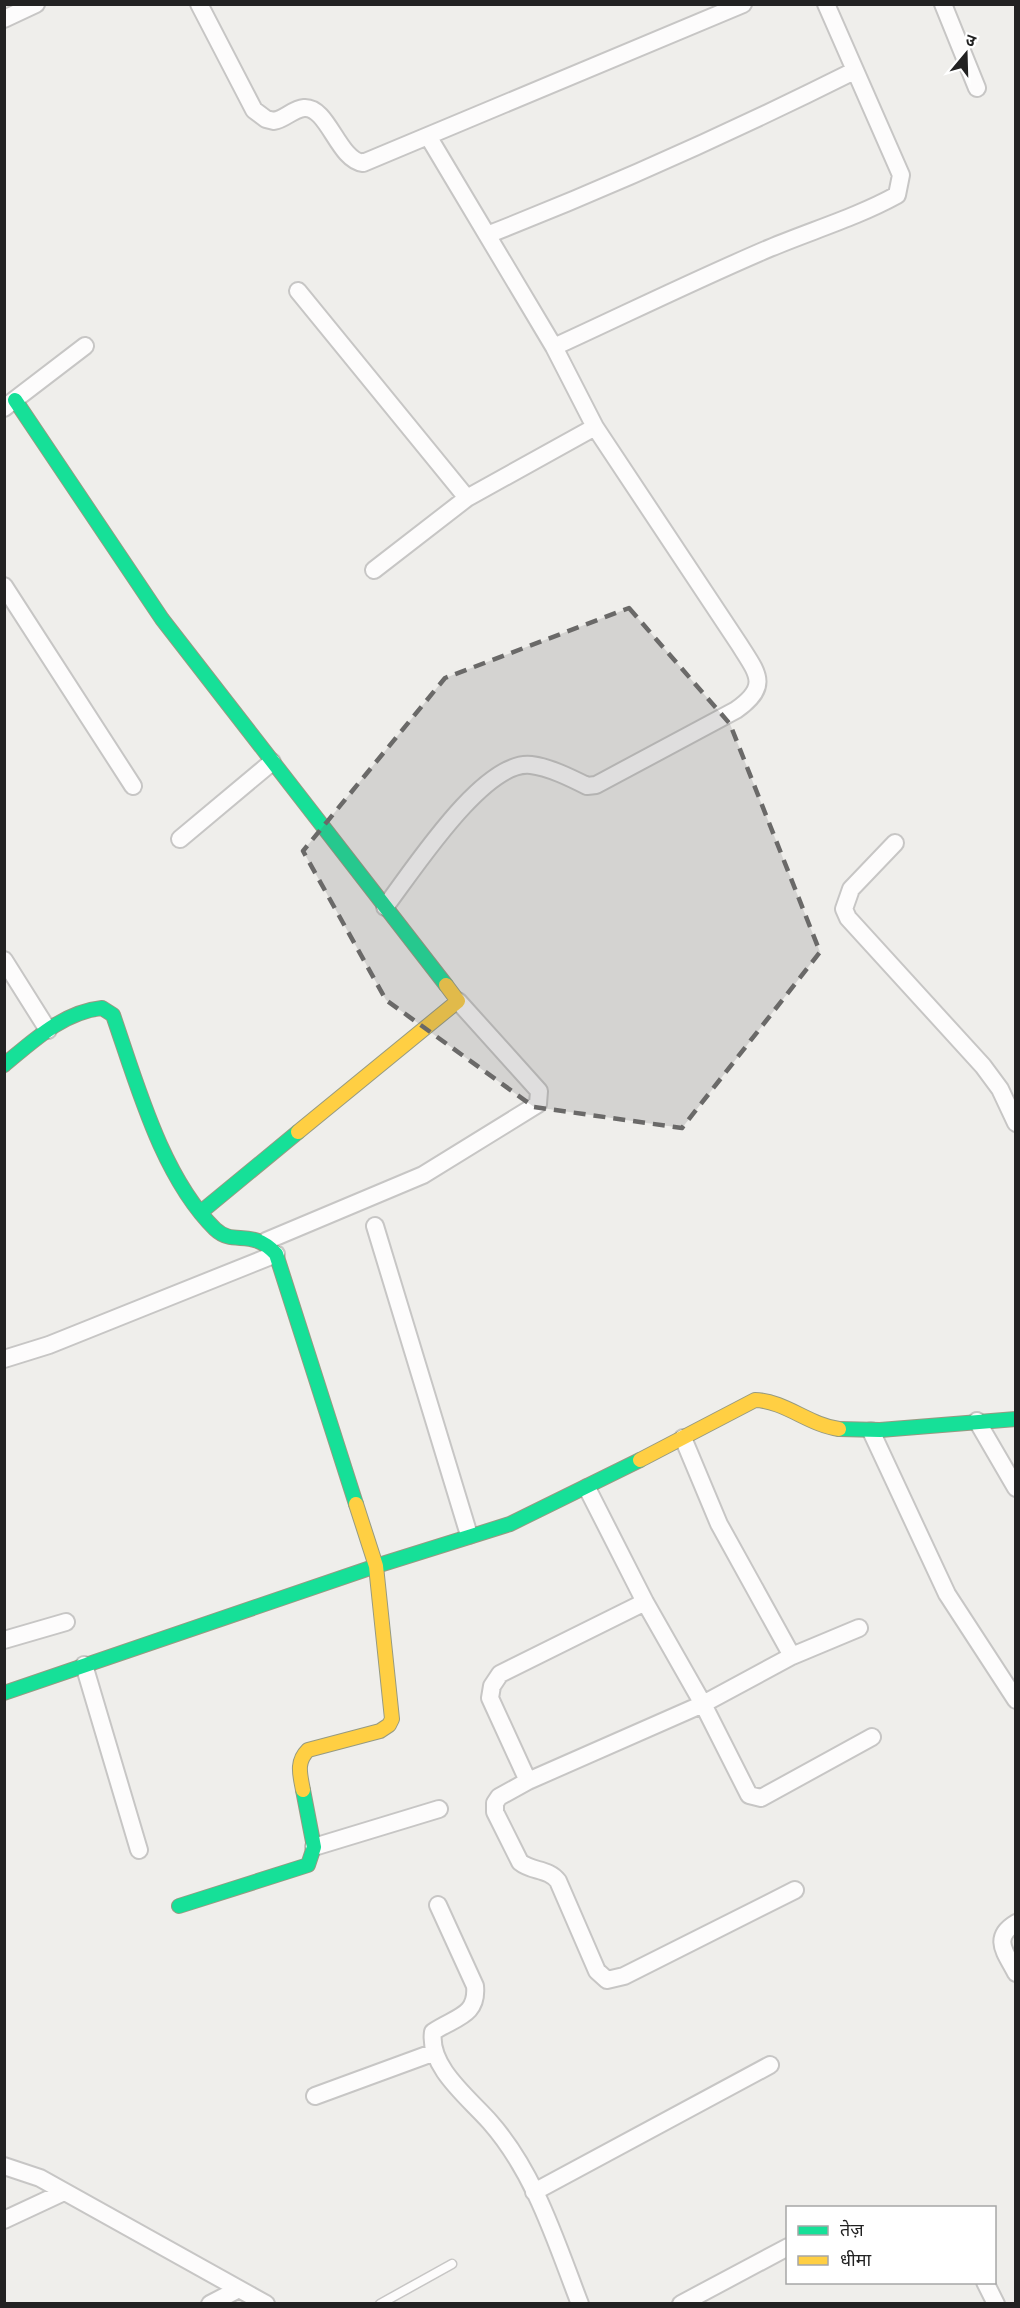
<svg xmlns="http://www.w3.org/2000/svg" width="1020" height="2308" font-family="'Work Sans','Noto Sans Devanagari',sans-serif">
  <style>
    .lines { fill: none; stroke-linecap: round; stroke-linejoin: round }
    .lane-casing { stroke: #c7c6c5; stroke-width: 11 }
    .street-casing { stroke: #c7c6c5; stroke-width: 20 }
    .fast-casing { stroke: #969a82; stroke-width: 16 }
    .slow-casing { stroke: #969a82; stroke-width: 16 }
    .lane { stroke: #fdfcfc; stroke-width: 8 }
    .street { stroke: #fdfcfc; stroke-width: 16 }
    .fast { stroke: #16e098; stroke-width: 14 }
    .slow { stroke: #ffcf43; stroke-width: 14 }
    .marked { fill: #6a6968; fill-opacity: 0.2; stroke: #6a6968; stroke-width: 4.5; stroke-dasharray: 12 8; stroke-linejoin: round }
  </style>
  <rect width="100%" height="100%" fill="#efeeeb"/>
  <g class="lines">
    <g class="lane-casing">
      <path id="lane" d="M380,2304L452,2264"/>
    </g>
    <g class="street-casing">
      <path id="street" d="M199,4L254,110L266,119L274,121C285,119 293,109 304,108C328,106 338,160 363,163L743,4
        M943,4L977,88
        M4,19L36,4
        M487,235C612,186 734,131 854,71
        M298,291L467,498L595,427L554,347L428,136
        M554,347C626,314 697,279 770,248C813,230 857,217 897,195L901,175L826,4
        M4,408L85,346
        M374,570L467,498
        M4,586L133,786
        M180,839L272,762
        M895,843L851,889L844,909L848,918L983,1066L1000,1089L1016,1123
        M385,907C412,872 484,759 531,765C549,767 571,778 587,786L596,785L736,710C770,686 758,674 739,644L595,427
        M4,960L48,1030
        M375,1226L469,1535
        M266,1241L423,1175L538,1104L539,1091L458,1001
        M4,1359L49,1345L276,1254
        M977,1421L1016,1488
        M871,1431L947,1594L1016,1700
        M683,1438L719,1524L792,1656L703,1704L749,1795L761,1798L872,1737
        M587,1488L645,1602L703,1704L528,1781L499,1797L495,1803V1812L520,1862C532,1872 548,1868 558,1881L597,1971L607,1980L624,1976L795,1890
        M4,1640L66,1622
        M792,1656L859,1628
        M84,1665L139,1850
        M528,1781L490,1698L492,1686L500,1674L645,1602
        M314,1847L439,1809
        M438,1905L475,1986C478,2016 455,2017 433,2032C428,2067 469,2098 490,2122C535,2173 556,2242 580,2304
        M1016,1923C991,1938 1006,1953 1016,1973
        M315,2096L435,2052
        M4,2166L40,2178L266,2304
        M534,2192L770,2065
        M4,2220L64,2192
        M985,2282L996,2304
        M210,2304L239,2289
        M681,2304L788,2247"/>
    </g>
    <g class="fast-casing">
      <path id="fast" d="M15,400L162,619L446,985
        M4,1065C33,1041 63,1012 102,1008L113,1015C137,1084 162,1177 215,1229C234,1247 251,1227 276,1254L356,1504
        M201,1212L298,1132
        M839,1429L880,1430L1016,1419
        M4,1693L376,1566L510,1524L640,1460
        M179,1906L308,1865L314,1847L303,1790"/>
    </g>
    <g class="slow-casing">
      <path id="slow" d="M298,1132L458,1001L446,985
        M640,1460L755,1400C785,1401 809,1425 839,1429
        M303,1790C300,1774 296,1762 308,1750L380,1731L389,1725L392,1719L376,1566L356,1504"/>
    </g>
    <use href="#lane" class="lane"/>
    <use href="#street" class="street"/>
    <use href="#fast" class="fast"/>
    <use href="#slow" class="slow"/>
  </g>
  <path class="marked" d="M629,608L730,724L820,952L682,1128L534,1107L386,1000L303,851L445,678Z"/>
  <rect width="1020" height="2308" fill="none" stroke="#222222" stroke-width="12"/>
  <rect x="786" y="2206" width="210" height="78" fill="#ffffff" stroke="#a7a7a7" stroke-width="1.5"/>
  <rect x="798" y="2226" width="30" height="9" fill="#16e098" stroke="#a7a7a7" stroke-width="1.5"/>
  <text x="840" y="2236" font-size="18" fill="#222222">तेज़</text>
  <rect x="798" y="2256" width="30" height="9" fill="#ffcf43" stroke="#a7a7a7" stroke-width="1.5"/>
  <text x="840" y="2266" font-size="18" fill="#222222">धीमा</text>
  <g transform="translate(966 54) rotate(19)" stroke="#ffffff" stroke-width="4.5" paint-order="stroke">
  <path d="M0-4.5L10 22L0 15L-10 22Z" fill="#222222"/>
  <text y="-9" font-size="16" font-weight="bold" text-anchor="middle" fill="#222222">उ</text>
  </g>
</svg>
